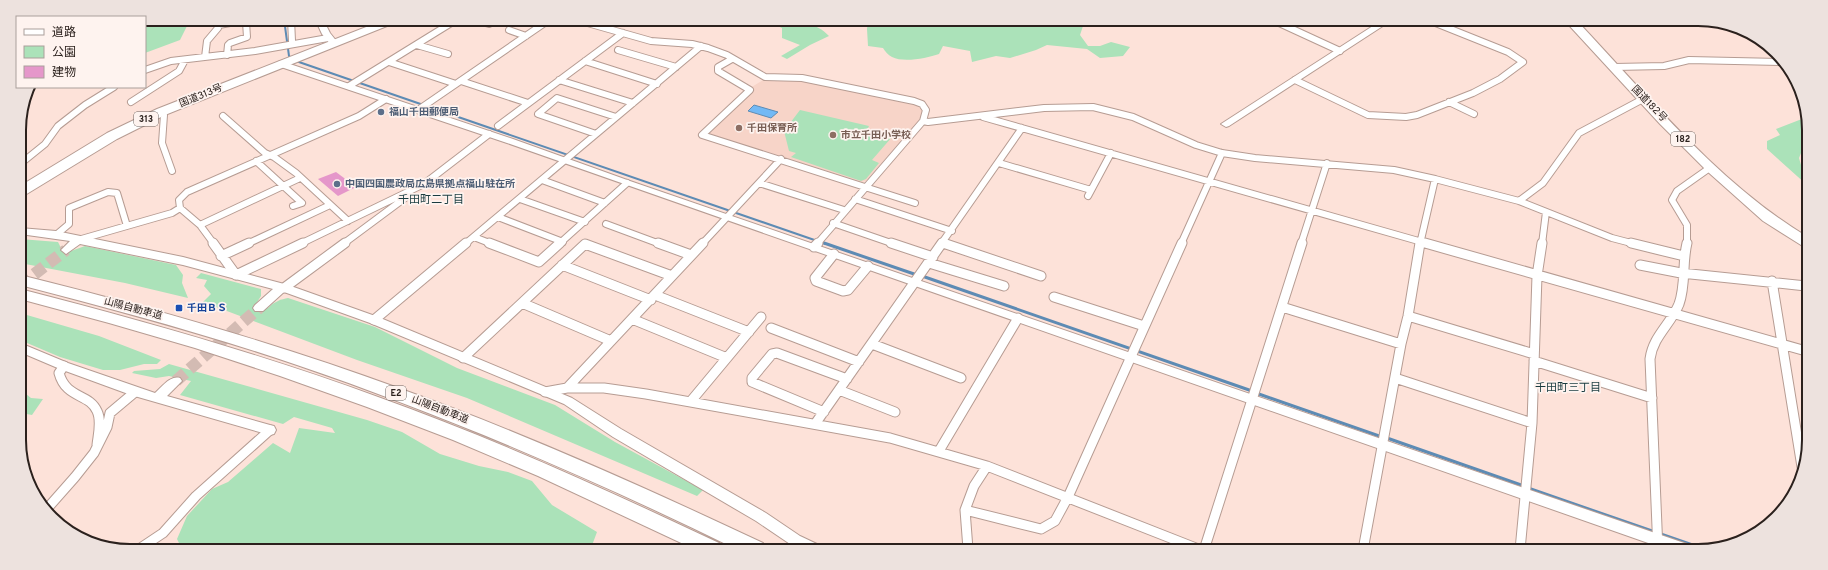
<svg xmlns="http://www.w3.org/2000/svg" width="1828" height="570" font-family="Overpass,'Noto Sans JP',sans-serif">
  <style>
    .built { fill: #f7d4c8 }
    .green { fill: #abe2b9 }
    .water { fill: #73b9f5; stroke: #5d8bb4 }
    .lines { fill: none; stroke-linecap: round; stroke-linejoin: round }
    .stream-far1 { stroke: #5d8bb4; stroke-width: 2 }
    .stream { stroke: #5d8bb4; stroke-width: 3 }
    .building { fill: #e597ca }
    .secondary-tunnel { stroke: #d3bbb3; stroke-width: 12; stroke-dasharray: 12 6; stroke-linecap: butt }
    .street-far1-casing { stroke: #b69c93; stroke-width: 8 }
    .street-casing { stroke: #b69c93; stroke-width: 11 }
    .secondary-casing { stroke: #b69c93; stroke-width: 2 }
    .highway-casing { stroke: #b69c93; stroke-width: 2 }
    .street-far1 { stroke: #fff; stroke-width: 6 }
    .street { stroke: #fff; stroke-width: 9 }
    .secondary { fill: #fff; fill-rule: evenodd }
    .highway { fill: #fff; fill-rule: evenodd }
    .service-dot { fill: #5c6f8a; stroke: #fef3ef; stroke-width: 1.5 }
    .education-dot { fill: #8d6e63; stroke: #fef3ef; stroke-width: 1.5 }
    .transit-dot { fill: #1a4fb4; stroke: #fef3ef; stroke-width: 1.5 }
    .labels { text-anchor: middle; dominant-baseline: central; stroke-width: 3.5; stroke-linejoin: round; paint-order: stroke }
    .shield { fill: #fef3ef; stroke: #6a605c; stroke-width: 1 }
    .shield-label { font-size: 9px; font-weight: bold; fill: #2b211d }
    .street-label { font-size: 10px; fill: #2b211d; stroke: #fef3ef }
    .service-label { font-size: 10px; font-weight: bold; fill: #4e5e75; stroke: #fef3ef; text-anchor: start }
    .education-label { font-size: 10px; font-weight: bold; fill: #785e54; stroke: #fef3ef; text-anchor: start }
    .transit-label { font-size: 10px; font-weight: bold; fill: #164399; stroke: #fef3ef; text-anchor: start }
    .neighbourhood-label { font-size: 11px; fill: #193b3f; stroke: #fef3ef }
    .rim { fill: none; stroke: #2b211d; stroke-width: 2 }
  </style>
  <rect width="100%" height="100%" fill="#fde2d9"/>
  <path class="built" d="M765,79L797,80L919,106L924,112L917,123L866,181L862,182L708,134L732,111L750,88Z"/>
  <path class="green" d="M145,19H194L188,24L180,40L145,53Z
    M767,21C788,21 814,19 829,36L810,45L787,59L781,56L800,45L782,38V28Z
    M868,21H1096L1083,26L1080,35L1088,46H1100L1111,42L1130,47L1123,56L1100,58L1087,49L1047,45L1036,50L1010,58L996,56L972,62L970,51L943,46L939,54C927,58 904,63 892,57C888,55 885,51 883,48L868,46L867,29Z
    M800,110L869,126L867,130L892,137L872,160L879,163L866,179L861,181L791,157L796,153L789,151L784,131Z
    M1807,117V151L1801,153L1799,158L1801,165L1807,168V185L1767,149V141L1780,135L1776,129Z
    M20,239L58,242L62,250L71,251L85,246L176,265L183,275L182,283L188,298L125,283L20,263Z
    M201,273L261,289V296L254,307C270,313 266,306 278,301C281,299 285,299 288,298L375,327L457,368L555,405L615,442L703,490L697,496L467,398L357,360L203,302L211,294L204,286L207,280L196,278Z
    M20,313L99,336L161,360L157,364H144L120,370H103L60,357L20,340Z
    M169,364L367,420L402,432L440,454L479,466L508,472L532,481L552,505L597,532L591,548L181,547L177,539L187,516L212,489L228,482L273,443L290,453L299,428L335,433L332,428L294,417L283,424L180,395L191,381L169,376L156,378L132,373L134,371L160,369Z
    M21,390L31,398L43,399L32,415L21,413Z"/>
  <path class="water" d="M754,105L778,112L771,118L748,111Z"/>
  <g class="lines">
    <path class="stream-far1" d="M284,19L289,56L292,58
      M296,61L826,244"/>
    <path class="stream" d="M824,243L917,275
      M922,276L1252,391
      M1256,393L1382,437
      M1387,438L1524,486
      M1528,488L1707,550"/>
  </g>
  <path class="building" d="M336,172L356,187L338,196L318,179Z"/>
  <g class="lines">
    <path class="secondary-tunnel" d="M20,285L66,250
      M176,381L259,308"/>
    <g class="street-far1-casing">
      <path id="street-far1" d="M291,19L292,41
        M474,20L489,24
        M577,20L651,41L692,44L708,48L727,55L765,77L802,78L914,101L922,104L926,110L923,121L928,122L1044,108L1093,107L1133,117L1196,145L1222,153L1255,158L1394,170L1435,179L1519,201L1612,238L1635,244
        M1277,22L1340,51
        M219,25L241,21L246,22L247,37L230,43L228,45L227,55
        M509,30L526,36
        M417,45L448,54
        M618,50L676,67
        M205,57L207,41L218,28L220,19
        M732,59L718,67V71L750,90L702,135L915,203
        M585,61L657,84
        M389,62L456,84
        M1615,67L1664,66L1689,60L1784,62
        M145,70L171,61L255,51L328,38
        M559,80L633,103
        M1295,80L1368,115L1406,117L1417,115L1473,93L1500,79L1523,62L1508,52L1433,22
        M461,81L528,103
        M349,86L456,20
        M131,102L179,71L185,60
        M1449,102L1474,114
        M418,110L549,20
        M161,112L164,115L162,143L172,171
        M223,116L265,153L274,157L296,173L348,221
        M983,117L1429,244
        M498,126L623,33
        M596,134L538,114L557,98L616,117
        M256,161L302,203L293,206
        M999,163L1091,190
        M19,165L45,144L58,126L85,105L114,87
        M542,180L605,203
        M759,183L844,210
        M1088,196L1111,153
        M520,199L585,222
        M855,199L952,231
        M1519,201L1543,183L1579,133L1643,99
        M180,208L200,225L214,244
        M498,217L563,242
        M833,223L894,244
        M606,224L660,244
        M200,225L300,178
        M56,235L69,224V208L108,192L117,193L127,226
        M474,237L492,244
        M78,240L172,213L180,208L179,200L187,192L359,116L386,99
        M943,243L945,244
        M247,244L330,205
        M300,244L424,184L489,134
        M343,244L409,195
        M465,244L701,46
        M559,244L627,183
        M702,244L781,159
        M817,244L923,121
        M941,244L1022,128
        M1181,244L1222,153
        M1301,244L1327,163
        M1420,244L1435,179
        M1542,244L1546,212
        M1687,244V225L1672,200L1677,191L1711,167"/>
    </g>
    <g class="street-casing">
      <path id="street" d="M213,243L236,275L303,243
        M489,243L539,262L560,243
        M658,243L691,255
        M891,243L933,257
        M943,243L1041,276
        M1425,243L1806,351
        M1631,243L1684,256
        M814,247L818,243
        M834,254L815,278L816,281L843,291L848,290L868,266
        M221,256L249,243
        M929,263L1004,286
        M562,265L651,300
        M1640,265L1681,273L1806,286
        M1772,281L1803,473
        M284,288L345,243
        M655,295L749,332
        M1054,297L1144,326
        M522,303L611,341
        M1282,307L1401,344
        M1408,316L1534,354
        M632,319L727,358
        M374,320L466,243
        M771,328L859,362
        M872,344L961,378
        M463,358L585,244L672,276
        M1534,361L1652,398
        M64,366L59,373C66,399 89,393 97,411C102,421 98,435 97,445
        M1395,378L1532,423
        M567,388H604L646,394L890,438L987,466L1201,550
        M839,390L895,412
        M545,392L567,388L703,243
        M691,401L761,317
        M824,412L752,382V378L772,354L777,353L847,379
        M815,424L942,243
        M939,451L1018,318
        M965,510L1041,529L1055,521L1068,497L1182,243
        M45,511L75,477L94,453L107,427L110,413L135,392
        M142,547L163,533L196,496L270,430
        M968,549L965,510L974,486L987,466
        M1204,550L1302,243
        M1363,550L1401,344L1408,316L1420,243
        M1520,550L1532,423L1537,276L1542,243
        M1658,551L1650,359C1653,336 1671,324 1679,304C1686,285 1682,263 1687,243"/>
    </g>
    <g class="secondary-casing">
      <path id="secondary" d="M315,19H323L330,33L338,43L337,45H331L322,34Z
        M1379,22H1389L1229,126L1226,127L1221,124Z
        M281,61L513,139L630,181L1690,545L1695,547L1697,551H1671L507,143L278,66V62Z
        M20,228L56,231L183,257L288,285L378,317L572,398L621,429L766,513L800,536L819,545L821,549H799L790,544L756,521L613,437L564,404L370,323L284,292L263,311H255L253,308L255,305L273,289L183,265L80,244L66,254L61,250L70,241L20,234Z
        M20,343L68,363L155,393C162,387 170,375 180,378L182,381L167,396L270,425L274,426L276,430L274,434L270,435L131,395L60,369L20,352Z"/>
    </g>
    <g class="highway-casing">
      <path id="highway" d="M384,20H399L397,22L165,115L117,139L25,195L20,196V186L107,133L157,109Z
        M1566,22H1578C1649,97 1717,182 1806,236V247L1801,245L1763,221L1708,172L1660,124Z
        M20,275C149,307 276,343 401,389C524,433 644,487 763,543L765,549H736C593,479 447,416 297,365C206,334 113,309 20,285Z
        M20,289C141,320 261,354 378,397C495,439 607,490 719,543L721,549L692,548L538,476L453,440L367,407L280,376L195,348L109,323L20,299Z"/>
    </g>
    <use href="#street-far1" class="street-far1"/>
    <use href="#street" class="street"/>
    <use href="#secondary" class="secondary"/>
    <use href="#highway" class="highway"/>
  </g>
  <g class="service-dot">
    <circle cx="381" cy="112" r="4"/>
    <circle cx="337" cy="184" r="4"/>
  </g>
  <g class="education-dot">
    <circle cx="739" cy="128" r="4"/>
    <circle cx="833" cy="135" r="4"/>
  </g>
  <rect class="transit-dot" x="175" y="304" width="8" height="8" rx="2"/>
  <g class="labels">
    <g class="shield">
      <rect x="134" y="112" width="24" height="14" rx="3"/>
      <rect x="1671" y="132" width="24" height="14" rx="3"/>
      <rect x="386" y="386" width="20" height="14" rx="3"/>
    </g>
    <g class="shield-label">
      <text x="146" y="119">313</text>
      <text x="1683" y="139">182</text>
      <text x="396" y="393">E2</text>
    </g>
    <g class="street-label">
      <text transform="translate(201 96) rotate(-22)">国道313号</text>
      <text transform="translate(1649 104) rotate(46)">国道182号</text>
      <text transform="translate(133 309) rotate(15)">山陽自動車道</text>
      <text transform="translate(440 410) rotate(21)">山陽自動車道</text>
    </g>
    <g class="service-label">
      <text x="389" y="112">福山千田郵便局</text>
      <text x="345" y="184">中国四国農政局広島県拠点福山駐在所</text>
    </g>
    <g class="education-label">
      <text x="747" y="128">千田保育所</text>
      <text x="841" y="135">市立千田小学校</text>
    </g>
    <g class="transit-label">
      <text x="187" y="308">千田ＢＳ</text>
    </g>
    <g class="neighbourhood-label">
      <text x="431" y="200">千田町二丁目</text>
      <text x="1568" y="388">千田町三丁目</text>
    </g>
  </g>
  <path d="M0 0H1828V570H0ZM130 26H1698A104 104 0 0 1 1802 130V440A104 104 0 0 1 1698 544H130A104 104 0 0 1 26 440V130A104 104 0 0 1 130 26Z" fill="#ede2de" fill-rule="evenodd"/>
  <path class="rim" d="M130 26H1698A104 104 0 0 1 1802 130V440A104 104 0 0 1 1698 544H130A104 104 0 0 1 26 440V130A104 104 0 0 1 130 26Z"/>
  <rect x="16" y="16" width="130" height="72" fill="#fef3ef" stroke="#aa9f9b"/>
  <rect x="24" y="29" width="20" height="6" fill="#ffffff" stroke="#aa9f9b"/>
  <text x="52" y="36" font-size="12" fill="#2b211d">道路</text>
  <rect x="24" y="46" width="20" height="12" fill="#abe2b9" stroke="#aa9f9b"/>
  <text x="52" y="56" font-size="12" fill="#2b211d">公園</text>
  <rect x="24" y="66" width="20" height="12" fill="#e597ca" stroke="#aa9f9b"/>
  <text x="52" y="76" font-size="12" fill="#2b211d">建物</text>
</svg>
